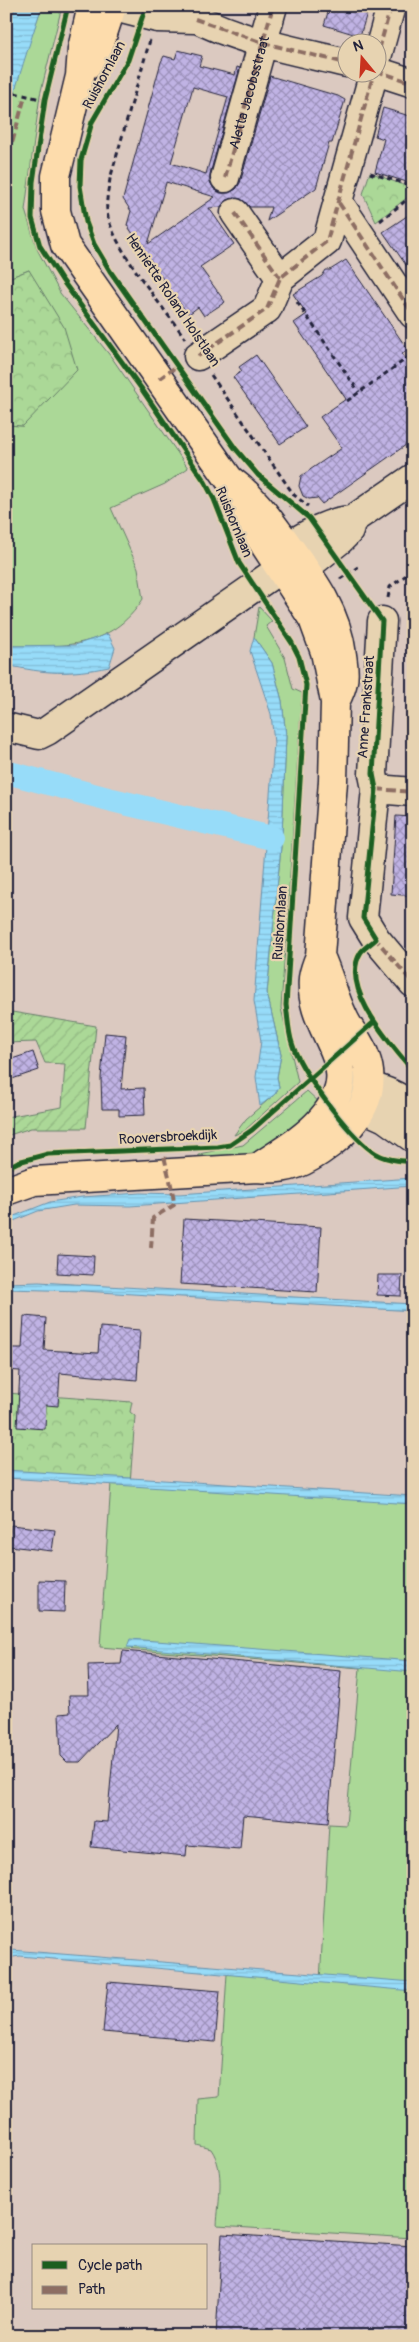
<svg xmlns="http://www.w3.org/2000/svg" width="419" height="2342" font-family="Pangolin,sans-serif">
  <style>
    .grass { fill: #abd897; stroke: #667d69 }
    .forest { fill: url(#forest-crowns); stroke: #667d69 }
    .garden { fill: url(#garden-furrows); stroke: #667d69 }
    .water { fill: url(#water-rules); stroke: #6892ad }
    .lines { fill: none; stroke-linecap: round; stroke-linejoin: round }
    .canal { stroke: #97dcf9; stroke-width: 24 }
    .building { fill: url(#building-cross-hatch); stroke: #22223b; fill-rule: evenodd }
    .minor-casing { stroke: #22223b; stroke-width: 31 }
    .major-casing { stroke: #22223b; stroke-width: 31 }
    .path { stroke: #22223b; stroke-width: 3; stroke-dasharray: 5 4; stroke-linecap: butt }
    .minor { stroke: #e7d3b1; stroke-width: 28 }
    .major { stroke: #fddcac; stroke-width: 28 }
    .quiet { stroke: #8d6e63; stroke-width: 4; stroke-dasharray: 8 4; stroke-linecap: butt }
    .cycleway-casing { stroke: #e7d3b1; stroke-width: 8 }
    .cycleway { stroke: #1b5e20; stroke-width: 5 }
    .labels { text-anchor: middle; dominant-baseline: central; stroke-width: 4.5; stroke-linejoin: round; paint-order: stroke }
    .street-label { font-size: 14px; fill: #22223b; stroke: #e7d3b1 }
  </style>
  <defs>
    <pattern id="forest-crowns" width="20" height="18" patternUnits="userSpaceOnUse" patternTransform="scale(1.25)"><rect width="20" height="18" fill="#abd897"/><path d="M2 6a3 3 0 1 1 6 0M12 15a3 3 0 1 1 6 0" fill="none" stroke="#93b983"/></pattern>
    <pattern id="garden-furrows" width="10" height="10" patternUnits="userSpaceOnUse" patternTransform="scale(1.25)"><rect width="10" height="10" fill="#abd897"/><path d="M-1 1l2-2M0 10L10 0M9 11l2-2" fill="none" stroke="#93b983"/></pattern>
    <pattern id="water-rules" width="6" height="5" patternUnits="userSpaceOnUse" patternTransform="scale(1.25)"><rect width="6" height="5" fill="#97dcf9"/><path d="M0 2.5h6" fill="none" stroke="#82bcd6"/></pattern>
    <pattern id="building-cross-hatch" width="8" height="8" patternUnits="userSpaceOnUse" patternTransform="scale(1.25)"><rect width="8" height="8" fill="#c0b3e4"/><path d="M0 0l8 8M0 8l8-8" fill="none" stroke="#9c91ba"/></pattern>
  </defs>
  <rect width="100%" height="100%" fill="#dbc9c0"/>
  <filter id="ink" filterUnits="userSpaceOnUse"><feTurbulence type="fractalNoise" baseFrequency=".02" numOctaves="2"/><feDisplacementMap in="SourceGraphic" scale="10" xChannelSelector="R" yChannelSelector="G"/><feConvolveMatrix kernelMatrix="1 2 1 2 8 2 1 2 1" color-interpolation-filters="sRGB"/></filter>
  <g filter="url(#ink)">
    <path class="grass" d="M42,6H62L40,95L25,210L37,249L60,293L112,358L188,468L165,484L111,508L138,568L143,599C111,649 63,647 10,646H6V425L23,426L29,270L6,279V122L17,78Z
      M259,607L272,621L266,626L285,658L293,689L302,693L281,1008L298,1082L244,1131L234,1135L246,1119L275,1094L279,1087L277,1077L281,1055L267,993L282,836L286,736L282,701L272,663L254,637Z
      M307,1091L321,1104L278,1145L243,1157L199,1159V1154L243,1145Z
      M111,1483L413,1502V2238L217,2226C218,2201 226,2171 211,2149L197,2145L198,2099L219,2097L227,1974L320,1981L329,1824L346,1825L360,1668L100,1647Z"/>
    <path class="forest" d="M370,172L413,189V193L376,222L363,194Z
      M29,270L64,327L77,370L23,426L6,425V279Z
      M6,1393L132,1402L130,1412L135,1416L130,1484L6,1477Z"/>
    <path class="garden" d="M6,1011L96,1026L86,1128H31L6,1136V1117L62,1107L65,1064L45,1063L36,1042L6,1043Z"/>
    <path class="water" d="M15,6H42C29,45 17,82 6,122V97L13,92L6,90V38Z
      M108,634L115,648L109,667C68,675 47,674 6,665V646L75,645Z
      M254,637L272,663L282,701L286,736L282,836L267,993L281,1055L277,1077L279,1087L275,1094L260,1106L256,1077L261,1041L254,1001L274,743L271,714L250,651Z
      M413,1178V1186L130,1206L74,1205L38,1211L11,1222L9,1218L50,1202L82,1197L140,1193L179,1194Z
      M39,1282L413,1304V1311L83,1291L6,1289V1283Z
      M6,1470L413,1496V1504L6,1478Z
      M130,1639L413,1661V1672L127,1647Z
      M6,1881L9,1947L11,1950L413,1982V1991L20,1956L7,1958L6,1980Z"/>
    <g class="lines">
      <path class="canal" d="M6,772L112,800L272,838"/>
    </g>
    <path class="building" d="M330,6H369L360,36L324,25Z
      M178,50L202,56L199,66L235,75L237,67L240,68L210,174V182L214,189L220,193H229L236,189L240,183L270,76L338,96L345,100L332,143H329L316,188L267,221L271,207H250L241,199L233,198L226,200L221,207L209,208L234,244L200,267L225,302L204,316L198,307L189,314L184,309L164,281L127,225L131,211L123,199L161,62L164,56L175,59ZM193,87L228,97L206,174L171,163ZM166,182L215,197L148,244L166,183Z
      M383,108L413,117V184L375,172L384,139L375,136Z
      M413,212V275L383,232Z
      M346,260L408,350L402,354L413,369V440L322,504L317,498L309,499L303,496L299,486L301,476L342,448L320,417L346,399L294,323L307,314L293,294L322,276L326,270H330Z
      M256,355L306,427L280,444L233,377L242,371L239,367Z
      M396,816L413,817V896L391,894Z
      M105,1033L126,1035L121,1089L144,1088L145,1115L119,1116V1109H102L101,1078Z
      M33,1052L39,1070L6,1081V1061Z
      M184,1219L321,1227L317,1292L180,1284Z
      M58,1254L94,1256L93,1275L57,1273Z
      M378,1275H402L401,1296L377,1295Z
      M24,1316L46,1318L44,1350L98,1353L100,1327L140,1330L137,1380L60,1373L58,1406L46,1405L45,1429L17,1427L20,1371L6,1370V1348H22Z
      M11,1525L55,1530L52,1551L9,1546Z
      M39,1580L65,1581L64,1612L39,1611Z
      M123,1651L341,1671L328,1823L243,1815L240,1849L187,1845L186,1856L91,1847L94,1821L107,1822L116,1724L80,1762H67L61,1756L59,1714L70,1713L69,1695H89L88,1665L121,1664Z
      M108,1982L220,1991L215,2042L103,2032Z
      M222,2234L413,2246V2336H216Z"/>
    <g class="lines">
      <g class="minor-casing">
        <path id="minor" d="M110,6L157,18L195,19
          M175,6C225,39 289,49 346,63
          M376,61L391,6
          M376,71L413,83
          M225,178L273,6
          M339,203L413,314
          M235,213L280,278
          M198,356L267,309L280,278L327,241L374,72
          M280,569C283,563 285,552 290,547C300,536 337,519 352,520L413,478
          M382,621L373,774L376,789L363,918L376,939L413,983
          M6,727L39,735L47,731L280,569L305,568L340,540L349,531L352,520
          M376,789L413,792
          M341,1085L363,1108L385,1118L413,1138
          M345,1085C374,1085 388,1090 413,1106"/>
      </g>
      <g class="major-casing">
        <path id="major" d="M92,6L82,49L80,76L56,176V211L65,245L229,479C256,499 269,520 289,547C313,580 337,612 342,655C343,663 345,673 343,681C342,688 338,696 335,702
          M88,64L97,52L112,6
          M234,498L313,619L325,652L335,702L333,781L320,956C317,963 314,971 313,978C308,1036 371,1063 321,1120C303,1140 279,1153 257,1168
          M6,1191L34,1181L257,1168C288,1171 305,1163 330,1144C358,1123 379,1092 365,1056C360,1042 349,1030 343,1016C334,997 329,976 320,956"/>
      </g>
      <path class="path" d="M150,40L110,179C108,192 105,204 108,217C116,251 163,307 185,338
        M6,91L45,100
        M370,173L413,186
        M380,221L413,195
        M297,302L359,392
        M211,375L294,495L308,506
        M347,401L413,354
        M289,507L294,501
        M340,579L358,567
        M388,598L390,587L413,570"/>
      <use href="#minor" class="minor"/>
      <use href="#major" class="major"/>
      <g class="quiet">
        <path d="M195,19L263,43L346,63"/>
        <path d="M376,61L391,6"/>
        <path d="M376,71L413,83"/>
        <path d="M6,165L25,96"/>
        <path id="s1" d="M225,178L273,6"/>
        <path d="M339,203L413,314"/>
        <path d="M235,213L280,278"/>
        <path d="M198,356L267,309L280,278L327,241L374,72"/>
        <path d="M159,379L177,366"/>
        <path d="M376,789L413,792"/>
        <path d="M374,937L413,983"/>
        <path d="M151,1248L153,1218L174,1205C173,1186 166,1169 163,1150"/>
      </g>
      <g class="cycleway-casing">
        <path id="cycleway" d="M68,6L45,100L33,182L32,218L40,246L62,280L141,388L205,482L214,499L239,563L292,643L299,657L306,685L286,1005C288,1018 288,1031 292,1043C300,1071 348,1134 372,1151C382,1159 401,1162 413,1161
          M146,6L128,60L92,122L81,160L80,186L86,222L94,244L110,271L235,448L258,475L309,518L382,621L373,774L376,789L363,918L376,939C372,943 365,947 361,952C338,988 392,1045 413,1071
          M6,1168L18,1162L48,1154L218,1147L230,1145L252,1130L374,1022"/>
      </g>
      <use href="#cycleway" class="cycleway"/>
    </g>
  </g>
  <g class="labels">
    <g class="street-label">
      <text transform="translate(104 75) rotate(-62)">Ruishornlaan</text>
      <text stroke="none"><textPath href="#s1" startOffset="89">Aletta Jacobsstraat</textPath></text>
      <text transform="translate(173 300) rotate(56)">Henriette Roland Holstlaan</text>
      <text transform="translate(234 522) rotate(67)">Ruishornlaan</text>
      <text transform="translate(366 707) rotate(-86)">Anne Frankstraat</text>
      <text transform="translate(280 923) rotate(-86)">Ruishornlaan</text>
      <text transform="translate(168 1137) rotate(-3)">Rooversbroekdijk</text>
    </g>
  </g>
  <rect width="419" height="2342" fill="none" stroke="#e7d3b1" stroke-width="25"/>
  <rect x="12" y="12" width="394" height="2317" fill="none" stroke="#22223b" stroke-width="2" filter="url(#ink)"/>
  <rect x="32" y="2244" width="175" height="65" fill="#e7d3b1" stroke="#988c82"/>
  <rect x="42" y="2261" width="25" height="8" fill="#1b5e20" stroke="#988c82"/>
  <text x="78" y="2270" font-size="15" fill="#22223b">Cycle path</text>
  <rect x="42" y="2286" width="25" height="8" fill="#8d6e63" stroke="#988c82"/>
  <text x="78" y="2294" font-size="15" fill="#22223b">Path</text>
  <g transform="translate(362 58) rotate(342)"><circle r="24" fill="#e7d3b1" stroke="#988c82"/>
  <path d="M0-4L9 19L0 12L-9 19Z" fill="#c8321e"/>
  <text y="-8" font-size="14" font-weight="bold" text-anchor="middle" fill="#22223b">N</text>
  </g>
</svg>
